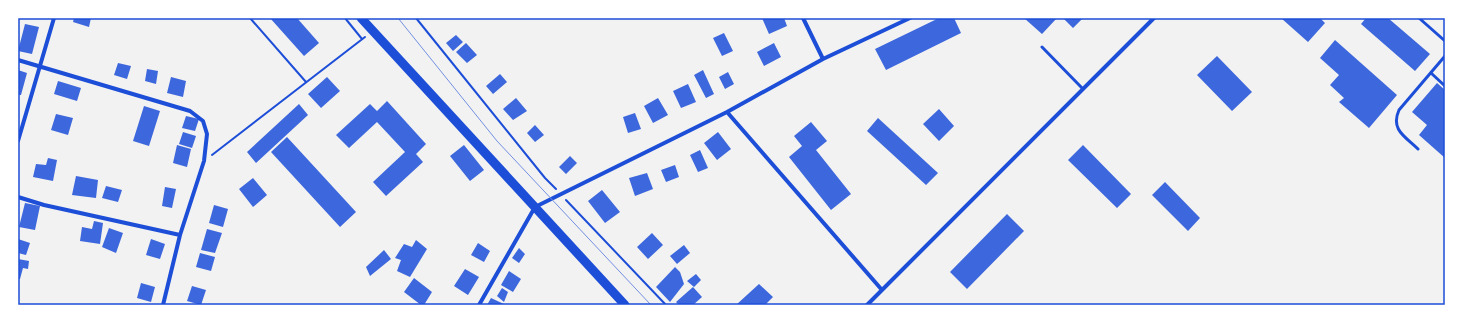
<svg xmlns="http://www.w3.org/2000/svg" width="1463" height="323" font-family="'Open Sans',sans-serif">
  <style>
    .building { fill: #3d67dc }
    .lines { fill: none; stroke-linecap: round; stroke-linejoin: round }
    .path { stroke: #1d4ed8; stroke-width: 2 }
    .service { stroke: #1d4ed8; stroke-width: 3 }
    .minor { stroke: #1d4ed8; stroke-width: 4 }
    .primary { stroke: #1d4ed8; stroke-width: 9 }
    .tram { stroke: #7290e2; stroke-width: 1 }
    .neatline { fill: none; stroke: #1d4ed8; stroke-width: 1.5 }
  </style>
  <rect width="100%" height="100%" fill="#f2f2f2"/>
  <path class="building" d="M74,18H91L89,27L73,22Z
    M270,18H297L319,43L304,56Z
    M762,18H784L787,26L769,34Z
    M939,18H954L961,33L886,70L875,49Z
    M1024,18H1057L1042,34Z
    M1063,18H1083L1073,28Z
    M1281,18H1320L1325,23L1308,42Z
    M1366,18H1388L1430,54L1415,71L1361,24Z
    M25,24L39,27L32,54L18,51Z
    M724,33L733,51L722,56L713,38Z
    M456,35L463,42L453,51L446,43Z
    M1335,40L1397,95L1369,128L1339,102L1344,98L1330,85L1339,75L1320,58Z
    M466,43L477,55L467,63L456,52Z
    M774,43L781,57L764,66L757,52Z
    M1217,56L1252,92L1232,111L1197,75Z
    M118,63L131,66L127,79L114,75Z
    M147,69L158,71L156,84L145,81Z
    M18,70L27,73L21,95H18Z
    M703,70L714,94L706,98L694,75Z
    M728,72L734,84L725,89L719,77Z
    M500,74L507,82L493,94L486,86Z
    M171,77L186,81L183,97L167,93Z
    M327,77L340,91L321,108L308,94Z
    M58,81L81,88L77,101L54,94Z
    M1437,83L1445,90V158L1419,135L1427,125L1412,112Z
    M688,84L696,102L681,108L673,91Z
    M516,98L527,111L513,120L503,109Z
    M658,98L668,115L653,123L644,106Z
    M387,101L426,144L416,154L423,162L386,196L373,182L405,152L377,122L349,148L336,135L370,104L377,111Z
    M299,104L308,115L256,163L247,152Z
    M144,106L160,111L149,146L133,141Z
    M939,109L954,126L939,141L923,124Z
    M635,113L641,129L628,133L623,117Z
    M56,114L73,118L68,135L51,130Z
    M186,116L199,119L195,131L182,128Z
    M878,118L938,173L926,185L867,131Z
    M811,122L827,141L816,150L851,194L831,210L789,157L802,146L794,136Z
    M535,125L544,135L535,142L527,133Z
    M183,132L196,136L192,148L179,144Z
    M718,132L731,149L717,160L704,143Z
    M287,137L356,212L340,227L271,152Z
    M177,145L191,149L187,167L173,163Z
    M464,145L484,170L470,181L450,156Z
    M1083,145L1131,194L1117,208L1068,160Z
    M700,150L708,168L698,172L690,155Z
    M570,156L577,163L566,174L559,167Z
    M48,158L57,160L53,181L33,177L36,164L46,165Z
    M675,165L679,177L666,182L661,170Z
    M647,173L653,189L635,196L629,178Z
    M76,176L98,180L96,198L72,195Z
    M253,178L267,195L253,207L239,189Z
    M1165,182L1200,218L1188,231L1152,195Z
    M106,186L122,190L118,202L102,198Z
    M165,187L176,189L172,208L162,206Z
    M602,190L620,212L605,223L588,201Z
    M25,203L40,206L35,230L19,227Z
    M214,205L228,209L223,227L209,223Z
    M1007,214L1024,231L967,289L950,272Z
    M94,221L103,223L100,244L80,241L82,227L92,229Z
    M109,228L123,233L116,253L102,247Z
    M207,229L222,233L215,253L201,250Z
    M652,233L663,245L648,259L637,247Z
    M18,239L30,243L26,255L18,253Z
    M151,239L165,244L160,259L146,255Z
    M416,240L427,249L410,277L397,271L401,260L395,258L404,244L412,247Z
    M478,243L490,251L484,262L471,255Z
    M684,245L690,253L677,264L670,256Z
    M519,248L525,254L519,263L512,258Z
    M384,250L391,259L370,276L366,267Z
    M200,253L215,257L211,271L196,267Z
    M18,259L29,261L28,269L23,268L20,279H18Z
    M675,267L680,272L684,284L670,302L656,287Z
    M465,269L479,277L468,295L454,286Z
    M509,271L521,279L513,292L501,285Z
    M696,274L701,280L694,287L687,281Z
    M414,278L432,292L424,305H421L404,292Z
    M141,283L155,287L151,302L137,298Z
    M759,284L773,297L765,305H736Z
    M192,286L206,290L201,305L187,301Z
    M693,287L702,297L693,305H679L676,302Z
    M502,288L508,292L504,302L497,296Z
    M491,298L506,305H487Z"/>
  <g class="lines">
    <path class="path" d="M250,18L306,82
      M345,18L362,39
      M416,18L545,178L556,189
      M212,155L365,37
      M566,200L666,305"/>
    <path class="service" d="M1419,18L1445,41
      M1042,47L1083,89
      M1431,73L1445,86
      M1418,149C1406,137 1390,130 1399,110L1445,56"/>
    <path class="minor" d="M803,18L823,59
      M18,60L190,111L203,121L207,134L204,161L180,235L163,305
      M727,112L882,290
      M18,141L54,18
      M18,197L44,205L180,235
      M479,305L535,207L727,112L823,59L910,18
      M867,305L1154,18"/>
    <path class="primary" d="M361,18L625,305"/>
    <path class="tram" d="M398,18L497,141L651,305"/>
  </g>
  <rect width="1463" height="323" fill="none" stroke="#ffffff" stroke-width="38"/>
  <rect x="19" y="19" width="1425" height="285" class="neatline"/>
</svg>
